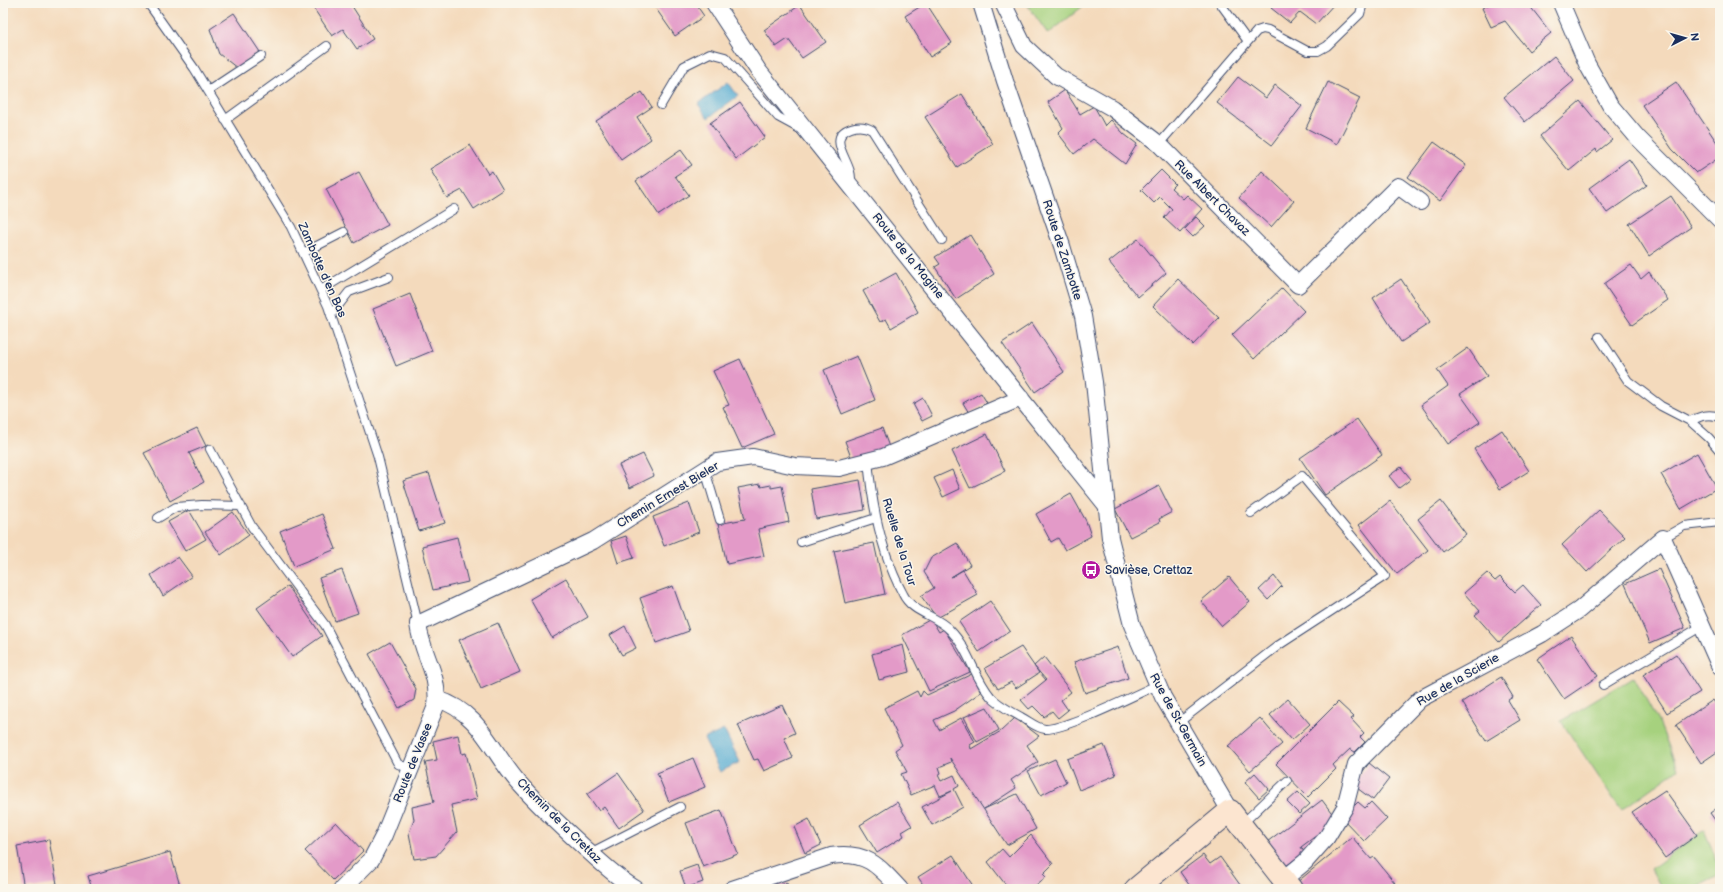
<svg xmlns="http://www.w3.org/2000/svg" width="1723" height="892" font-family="'Balsamiq Sans',sans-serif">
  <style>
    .green { fill: #a6d17e; stroke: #60806e }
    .water { fill: #56acd2; stroke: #386e98 }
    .building { fill: #e39ac8 }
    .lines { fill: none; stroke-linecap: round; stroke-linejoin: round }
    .lane-casing { stroke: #3c496c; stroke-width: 10 }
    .street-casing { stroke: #3c496c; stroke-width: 18 }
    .secondary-casing { stroke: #3c496c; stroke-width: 24 }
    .lane { stroke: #fff; stroke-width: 8 }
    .street { stroke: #fff; stroke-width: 16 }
    .secondary { stroke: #fce5d0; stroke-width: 22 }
    .labels { text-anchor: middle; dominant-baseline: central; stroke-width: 3; stroke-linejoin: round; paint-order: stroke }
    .street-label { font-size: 12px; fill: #1b2f5e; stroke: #fbf7ec }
    .poi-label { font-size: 12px; fill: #1b2f5e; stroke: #fbf7ec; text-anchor: start }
  </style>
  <rect width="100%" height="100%" fill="#fbf7ec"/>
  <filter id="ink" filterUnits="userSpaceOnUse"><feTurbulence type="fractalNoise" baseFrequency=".025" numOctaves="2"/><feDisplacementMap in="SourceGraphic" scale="8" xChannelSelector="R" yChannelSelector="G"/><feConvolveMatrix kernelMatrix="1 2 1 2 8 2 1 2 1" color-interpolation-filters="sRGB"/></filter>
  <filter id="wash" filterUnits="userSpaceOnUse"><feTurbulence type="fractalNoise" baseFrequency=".012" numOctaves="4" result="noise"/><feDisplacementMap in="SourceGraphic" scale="16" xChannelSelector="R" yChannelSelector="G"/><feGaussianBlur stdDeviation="0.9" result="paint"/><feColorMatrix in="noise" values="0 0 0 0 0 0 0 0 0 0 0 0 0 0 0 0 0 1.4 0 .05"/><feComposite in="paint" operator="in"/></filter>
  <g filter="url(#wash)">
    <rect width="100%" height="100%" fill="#f4dabc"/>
    <path class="green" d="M1026,3H1087L1048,34Z
      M1634,677L1660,725L1678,769L1621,810L1561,721Z
      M1704,830L1720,868V875L1693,889H1662L1651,869Z"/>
    <path class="water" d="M728,82L738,96L708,118L698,104Z
      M724,730L740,762L720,772L704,739Z"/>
    <g id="blocks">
      <path class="building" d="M310,3H350L373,39L357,49L343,29L332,36Z
        M652,3H695L704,16L675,36Z
        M926,3L952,43L930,57L905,16Z
        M1276,3H1335L1316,24L1300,12L1290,23L1271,8Z
        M1492,3H1534L1529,5L1551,33L1529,51L1505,21L1491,27L1482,8Z
        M800,5L826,42L802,58L788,39L776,47L764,30Z
        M234,13L260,52L237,68L219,54L210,29Z
        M1554,56L1574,81L1525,122L1504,97Z
        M1238,77L1266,98L1275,85L1302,106L1272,145L1217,103Z
        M1328,82L1360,98L1337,144L1306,128Z
        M1676,82L1720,147V157L1696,173L1672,149L1642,105Z
        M1065,90L1080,114L1094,106L1105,126L1111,120L1124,134L1137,144L1125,164L1093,139L1074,154L1058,133L1063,128L1048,102Z
        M642,92L652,107L637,117L651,139L621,160L596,121Z
        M962,94L993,144L957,167L925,117Z
        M1580,101L1612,140L1597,152L1596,149L1569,171L1540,136Z
        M740,102L765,137L736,159L710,123Z
        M1434,142L1466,165L1440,201L1408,177Z
        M470,145L488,174L492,171L503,190L474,209L462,190L447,198L430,169Z
        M681,150L692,165L675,176L689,195L659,215L636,181Z
        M1629,159L1647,185L1607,213L1589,188Z
        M1161,170L1175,184L1171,188L1183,199L1187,195L1202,209L1180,233L1164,218L1172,209L1160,197L1154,203L1141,190Z
        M1262,171L1294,201L1271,227L1239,198Z
        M359,172L388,225L354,243L326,189Z
        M1671,196L1691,227L1649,256L1629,224Z
        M1196,217L1205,226L1193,237L1185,229Z
        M970,235L994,274L956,299L935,267L940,264L935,257Z
        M1138,239L1166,273L1138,297L1109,262Z
        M1631,265L1641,279L1649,272L1668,300L1632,325L1604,284Z
        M896,273L918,312L891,328L886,319L880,322L863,291Z
        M1178,279L1219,318L1193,345L1153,306Z
        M1401,279L1430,323L1401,342L1373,298Z
        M1282,288L1304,311L1254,359L1232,335Z
        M410,294L432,351L396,366L373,309Z
        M1032,323L1064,372L1035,392L1002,343Z
        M1468,348L1487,376L1460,394L1480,422L1448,444L1421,405L1448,386L1437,370Z
        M857,356L875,400L842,414L824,370Z
        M740,359L774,434L742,448L723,407L729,405L713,371Z
        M981,393L987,403L969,413L963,403Z
        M923,398L932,416L922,421L913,404Z
        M1357,419L1382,455L1325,495L1300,458Z
        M197,428L206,446L189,453L204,482L170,501L144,453Z
        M882,428L889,447L852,460L845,441Z
        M1502,430L1529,471L1500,489L1474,449Z
        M987,434L1005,471L970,488L952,451Z
        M1697,453L1717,488L1681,509L1661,474Z
        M643,454L654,476L630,488L619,465Z
        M1401,467L1411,479L1399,488L1389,476Z
        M952,470L960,489L943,497L934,478Z
        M429,473L445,523L419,531L403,481Z
        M860,480L865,510L816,519L811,489Z
        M760,484L761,487L771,485V488L782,486L789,522L758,529L764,556L727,564L718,524L745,519L738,488Z
        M1159,486L1172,512L1159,519L1160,522L1130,537L1115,509Z
        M1071,494L1086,521L1091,536L1065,550L1058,538L1051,542L1036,514Z
        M1390,501L1428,550L1397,574L1359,525Z
        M1441,501L1466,534L1443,552L1418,519Z
        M689,503L699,532L664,546L653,517Z
        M189,510L206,539L185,551L168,522Z
        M1599,510L1625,537L1587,572L1562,545Z
        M233,512L249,535L221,555L205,532Z
        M322,514L336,549L294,566L280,531Z
        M626,536L634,558L618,563L611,541Z
        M457,537L468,582L433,590L422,546Z
        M874,543L885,594L845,603L834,551Z
        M957,543L970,565L951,577L963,570L978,595L937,618L921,596L934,588L924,572L931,558Z
        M178,557L192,576L163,596L151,575Z
        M1659,569L1685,628L1650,643L1625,584Z
        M342,570L358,613L335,621L319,578Z
        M1487,573L1495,581L1500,577L1515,592L1523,585L1541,605L1499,642L1475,615L1480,611L1464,593Z
        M1274,576L1282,586L1268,600L1259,590Z
        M1229,577L1250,602L1222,626L1201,601Z
        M566,578L588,617L552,638L530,599Z
        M288,586L322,636L292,657L257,608Z
        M673,586L689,631L656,643L640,598Z
        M990,601L1010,631L979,652L959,622Z
        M931,619L939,632L944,629L970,672L929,691L902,635Z
        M498,623L520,672L481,689L459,640Z
        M625,626L636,648L622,655L610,635Z
        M1571,636L1598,676L1564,699L1537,659Z
        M390,642L416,689L414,700L399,708L369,654Z
        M903,645L909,672L879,680L872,654Z
        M1021,647L1039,673L1016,688L1011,682L998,689L985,668Z
        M1118,647L1128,678L1085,693L1074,662Z
        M1676,654L1700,692L1667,713L1643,675Z
        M1044,657L1071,692L1061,700L1068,710L1058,718L1052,711L1044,717L1033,706L1029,709L1021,700L1046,680L1034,666Z
        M972,674L981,692L954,711L934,720L939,730L961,718L975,742L970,745L971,749L1001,731L1015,718L1039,736L1027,745L1038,762L1011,780L1016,788L984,809L1017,794L1036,829L1007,845L950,758L951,762L939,767L941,773L938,775L941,781L954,775L959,786L954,789L963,807L932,825L922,807L952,791L940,796L935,785L911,795L901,774L907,772L895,750L902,745L884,708L917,691L920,697L923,691L927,695Z
        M1501,677L1513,697L1508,700L1520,720L1486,741L1462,702Z
        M1288,699L1310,724L1292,740L1270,715Z
        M1713,700L1720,710V714L1716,716L1720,722V750L1701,763L1676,725Z
        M1338,702L1354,717L1351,719L1364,733L1360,737L1365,742L1355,752L1350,749L1333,765L1336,769L1308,797L1276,764Z
        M782,705L795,733L784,738L793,758L764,771L758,759L754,760L738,725Z
        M987,707L999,730L977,742L964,717Z
        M1260,718L1282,744L1250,771L1228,746Z
        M458,735L462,754L466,753L477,799L451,805L457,832L436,856L414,859L409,833L414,820L412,807L434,802L425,762L437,760L433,741Z
        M1104,745L1116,775L1079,790L1067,759Z
        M693,758L705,787L669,802L657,773Z
        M1055,759L1066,782L1041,795L1028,771Z
        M1369,763L1389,779L1373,800L1353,785Z
        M618,773L644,810L619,828L604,807L599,811L587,794Z
        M1255,773L1269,789L1259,798L1245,782Z
        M1665,790L1697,835L1665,858L1632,812Z
        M1298,792L1310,804L1299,814L1287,802Z
        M1322,800L1337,820L1301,847L1304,852L1286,866L1267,842Z
        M897,802L912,826L902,832L904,836L877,853L860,825Z
        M1358,802L1365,808L1371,802L1387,819L1364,841L1342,818Z
        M1720,806V827L1710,813Z
        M721,810L738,854L703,867L686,823Z
        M809,819L821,845L805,853L794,827Z
        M336,822L363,851L333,880L305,851Z
        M1031,835L1053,864L1043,874L1046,877L1031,889H1009L988,862L1002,849L1009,857Z
        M1352,837L1371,859L1374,857L1395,883L1388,889H1302L1296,883Z
        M49,840L57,884L24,889L17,846Z
        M170,852L181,889H92L88,876Z
        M953,855L975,889H926L918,877Z
        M1203,855L1210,864L1220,857L1243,889H1192L1180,872Z
        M697,865L703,882L686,888L680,871Z
        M787,883L788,889H768Z
        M226,886V889H204V887Z"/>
    </g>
  </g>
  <g filter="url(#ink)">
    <use href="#blocks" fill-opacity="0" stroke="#3c496c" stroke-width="1"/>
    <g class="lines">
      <g class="lane-casing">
        <path id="lane" d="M148,3L194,68L291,227L328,306L378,457L418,624
          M1220,3L1247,40
          M208,91L261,56
          M661,105L684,66L710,53L725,57L778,117L800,129
          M225,120L327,46
          M1159,144L1257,31L1263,29L1268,30L1307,51H1318L1327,46L1360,14L1363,3
          M850,183C857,166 822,138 851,128C859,125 865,126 872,130L942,240
          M303,253L344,232
          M321,290L454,209
          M331,315L349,292L389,277
          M1599,337L1628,381L1661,406L1690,421
          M1720,417C1708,413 1701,416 1690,421L1709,438L1720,451
          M210,449L252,527L325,625L398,764L410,769
          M868,460C872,505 882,555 903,594C912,613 936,615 950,630C969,649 974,677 991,697C999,706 1011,711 1021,717C1029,721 1036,728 1045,729C1065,730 1135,695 1157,685
          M705,470L720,520
          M158,518L176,507L202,505L241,506
          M1663,538L1684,526L1720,522
          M801,542L876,518
          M1603,685L1702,626
          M1178,723L1279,645L1385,576L1302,476L1251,513
          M1241,825L1287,781
          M590,853L680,807"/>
      </g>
      <g class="street-casing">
        <path id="street" d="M714,3L758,70L1106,505
          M981,3L1005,81L1062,246L1083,316L1094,382L1110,538L1132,625L1163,697L1230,811
          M1003,3L1024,46L1056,76L1112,108L1159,144L1298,285L1398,186L1420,202
          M1561,3L1587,64L1610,105L1637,137L1720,220
          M437,699C480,712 491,751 518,782C539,806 562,827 586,849C602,863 617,878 636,889
          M1284,879L1305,862L1327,837L1345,807L1356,764L1420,699L1542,634L1579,610L1663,538L1720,667
          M342,889L371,860L384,835L436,706C440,673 422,656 418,624L593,541L717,462L753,457L795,466L839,468L883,457L1021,398
          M732,889L831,856C866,851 878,865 900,889"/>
      </g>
      <g class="secondary-casing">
        <path id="secondary" d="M1136,889L1230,811L1291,889"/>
      </g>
      <use href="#lane" class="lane"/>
      <use href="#street" class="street"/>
      <use href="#secondary" class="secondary"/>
    </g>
  </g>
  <defs>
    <g id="bus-disc" transform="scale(1)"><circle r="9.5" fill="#b5179e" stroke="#fbf7ec"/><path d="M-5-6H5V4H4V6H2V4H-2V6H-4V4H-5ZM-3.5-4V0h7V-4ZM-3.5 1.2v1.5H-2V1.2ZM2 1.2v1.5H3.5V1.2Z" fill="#fff"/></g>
  </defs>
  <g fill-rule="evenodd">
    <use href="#bus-disc" x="1091" y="570"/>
  </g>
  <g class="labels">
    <g class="street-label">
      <text transform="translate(1212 198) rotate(45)">Rue Albert Chavaz</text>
      <text transform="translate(1062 250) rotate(72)">Route de Zambotte</text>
      <text transform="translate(908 256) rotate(51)">Route de la Magine</text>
      <text transform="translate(322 270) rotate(66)">Zambotte d'en Bas</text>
      <text transform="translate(668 495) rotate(-31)">Chemin Ernest Bieler</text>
      <text transform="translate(899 542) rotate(73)">Ruelle de la Tour</text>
      <text transform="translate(1458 680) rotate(-30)">Rue de la Scierie</text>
      <text transform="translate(1178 720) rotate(61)">Rue de St-Germain</text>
      <text transform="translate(413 763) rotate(-68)">Route de Vasse</text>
      <text transform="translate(559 821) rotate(45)">Chemin de la Crettaz</text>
    </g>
    <g class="poi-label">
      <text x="1105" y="570">Savièse, Crettaz</text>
    </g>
  </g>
  <rect width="1723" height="892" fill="none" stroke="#fbf7ec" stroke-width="16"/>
  <g transform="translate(1685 38) rotate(84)" stroke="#fbf7ec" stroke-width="3" paint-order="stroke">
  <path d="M0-3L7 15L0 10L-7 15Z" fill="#1b2f5e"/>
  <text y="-6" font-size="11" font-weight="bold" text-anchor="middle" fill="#1b2f5e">N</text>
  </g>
</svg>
